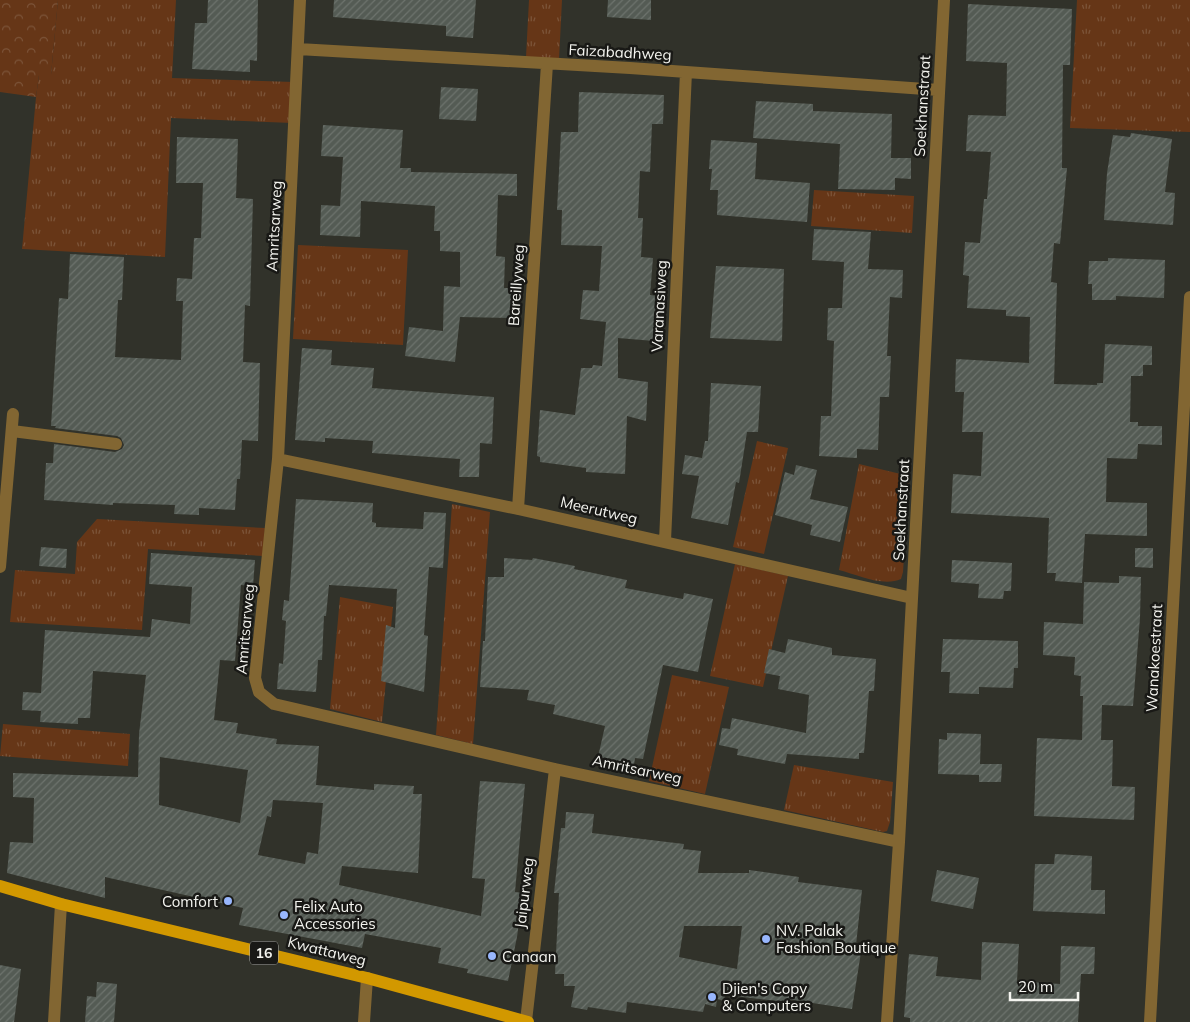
<svg xmlns="http://www.w3.org/2000/svg" width="1190" height="1022" font-family="Mulish,sans-serif">
  <style>
    .grass { fill: url(#grass-tufts) }
    .forest { fill: url(#forest-crowns) }
    .building { fill: url(#building-hatch); fill-rule: evenodd }
    .lines { fill: none; stroke-linecap: round; stroke-linejoin: round }
    .minor { stroke: #826632; stroke-width: 12 }
    .major { stroke: #d29800; stroke-width: 12 }
    .poi-dot { fill: #98b6fd; stroke: #191916; stroke-width: 2 }
    .labels { text-anchor: middle; dominant-baseline: central; stroke-width: 5; stroke-linejoin: round; paint-order: stroke }
    .shield { fill: #191916; stroke: #b2b2ae; stroke-width: 1 }
    .shield-label { font-size: 14px; font-weight: bold; fill: #f4f4ef }
    .street-label { font-size: 15px; fill: #f4f4ef; stroke: #191916 }
    .poi-label { font-size: 15px; fill: #f4f4ef; stroke: #191916; text-anchor: start }
  </style>
  <defs>
    <pattern id="grass-tufts" width="24" height="20" patternUnits="userSpaceOnUse" patternTransform="scale(1.25)"><rect width="24" height="20" fill="#663617"/><path d="M3 7l-1-3M5 7V3M7 7l1-3M15 17l-1-3M17 17v-4M19 17l1-3" fill="none" stroke="#7c5439"/></pattern>
    <pattern id="forest-crowns" width="20" height="18" patternUnits="userSpaceOnUse" patternTransform="scale(1.25)"><rect width="20" height="18" fill="#663617"/><path d="M2 6a3 3 0 1 1 6 0M12 15a3 3 0 1 1 6 0" fill="none" stroke="#7c5439"/></pattern>
    <pattern id="building-hatch" width="6" height="6" patternUnits="userSpaceOnUse" patternTransform="scale(1.25)"><rect width="6" height="6" fill="#545b54"/><path d="M-1 1l2-2M0 6l6-6M5 7l2-2" fill="none" stroke="#6d736d"/></pattern>
  </defs>
  <rect width="100%" height="100%" fill="#31322a"/>
  <path class="grass" d="M58,0H176L172,78L294,82L293,123L171,118L165,257L22,249L36,97L39,75H51Z
    M529,0H562L559,60L526,57Z
    M1077,0H1190V132L1070,128Z
    M814,190L914,196L912,233L811,226Z
    M298,245L408,250L403,345L293,339Z
    M757,441L788,448L764,554L733,547Z
    M859,464L909,476L903,572L901,579C883,587 858,575 839,570Z
    M452,504L490,512L473,744L436,735Z
    M97,519L265,528L263,556L148,549L142,630L10,622L15,570L75,574L77,542Z
    M735,564L788,576L763,687L710,676Z
    M340,597L393,607L382,722L330,709Z
    M672,675L729,687L705,794L649,781Z
    M3,724L130,734L128,766L0,756Z
    M794,765L893,782L890,822L887,831L883,832L784,810Z"/>
  <path class="forest" d="M0,0H58L51,75H39L36,97L0,92Z"/>
  <path class="building" d="M208,0H258L257,61L250,60V72L192,69L195,23H207Z
    M334,0H476L473,38L446,36V26L333,17Z
    M608,0H651V20L607,17Z
    M968,4L1072,9L1070,65H1063L1062,168H1067L1060,244L1054,243L1051,282L1057,283L1054,384L1097,385V383H1103L1105,344L1152,346V365H1143V376H1131L1130,422H1138V426H1162V445L1138,444L1137,459L1107,458L1106,502L1147,503V536L1085,534L1082,583L1055,581L1056,573H1047L1049,518L951,513L953,474L981,476L983,432H962L964,392H955L956,359L1029,363L1030,317L1006,316V310L967,308L969,276L963,275L965,242L980,243L984,199H987L991,152L966,151L968,115L1006,116L1007,63L966,61Z
    M441,87L478,89L476,121L439,119Z
    M579,92L664,95L663,124H652L650,172L640,171L638,218H643L641,257L653,258L650,295L658,296L654,341L618,338V378L648,382L646,421L627,416L625,474L586,472V468L540,462V457L537,456L540,410L575,415L581,368H592L593,365L602,366L606,322L580,319L583,290L599,291L602,246L561,245L562,210H557L561,132H578Z
    M756,101L813,104V111L892,114L891,158H911V179L895,178V190L838,189L840,144L753,138Z
    M323,125L403,130L400,168H411V172L517,174V196L498,195L496,256L505,257L504,288H515L514,318L460,317L455,362L405,356L409,327L443,331L444,286L460,287V252L440,251V231H434L435,206L361,201L360,237L320,235L321,205L340,206L343,157L321,156Z
    M1131,133L1172,139L1165,192L1175,193L1173,225L1104,220L1107,173L1113,135L1130,137Z
    M177,137L238,139L236,198L253,199L250,306L245,305L243,362L260,363L258,441L242,440L240,479H237L235,510L199,508V515L174,514L175,505L113,503V505L44,500L46,463H53L54,444L115,452L122,449L124,445L121,438L117,436L55,428L56,426H51L59,298L68,299L70,254L124,257L122,300H118L115,357L181,360L183,301H176L177,278L192,279L194,238H201L203,183H176Z
    M711,140L757,143L755,179L810,183L807,222L717,215L718,190H710L712,169H709Z
    M814,229L871,232L868,269L903,270L902,298L890,297L887,356H891L889,397H880L878,450L857,449V458L819,456L821,416H831L834,341L827,340L828,308H842L844,262L812,260Z
    M1108,258L1165,260L1164,298L1116,296V300H1092V284H1088L1089,261H1108Z
    M716,266L784,269L782,341L710,338Z
    M302,348L332,350L331,365L374,368L372,388L494,397L492,444L480,443L479,477H459L460,459L372,453L373,441L325,438V442L295,440Z
    M711,383L761,386L758,432H747L739,483L736,482L728,525L691,518L699,476L682,474L685,455L702,458L705,441H708Z
    M796,465L817,470L810,499L848,507L840,542L810,535L812,525L775,515L785,472L794,475Z
    M296,499L373,503L372,522L376,523V527L423,529L424,512L446,513L443,568L429,567L424,635L428,636L424,692L381,681L386,625L395,628L397,589L329,585L326,616H324L322,660H318L316,692L277,689L279,663L283,664L286,621L282,620L284,600L289,601Z
    M41,547L67,549L66,568L39,566Z
    M1135,548H1153V568L1135,567Z
    M151,553L255,560L253,586L241,585L235,661L220,660L214,720L238,723L236,733L277,739L276,744L319,746L316,785L374,790V784L414,786L413,794H422L418,873L342,866L339,885L481,916L485,879L472,878L480,781L525,784L515,892L523,893L517,937L508,981L467,973L468,969L438,963L441,948L365,934L362,948L239,925L243,908L105,877V898L7,873L10,842L33,843L34,798L13,797V773L138,777L139,734L146,675L93,671L90,718H78V724L40,722L41,711L22,710L23,692L41,693L45,630L150,637L152,619L190,624L192,587L149,584ZM160,757L248,770L240,823L159,805ZM273,800L323,803L318,854L307,852L305,864L258,855L267,816L271,817Z
    M504,558L532,560L533,558L575,566L574,569L627,580L625,588L683,599L684,593L713,599L698,672L663,665L643,759L635,758L634,765L598,757L605,726L553,714L555,705L527,700L529,690L480,687L483,641H485L488,577H504Z
    M952,560L1012,563L1011,591H1004L1003,599L978,598L979,584L951,582Z
    M1119,576L1141,577L1140,618L1133,706L1102,705L1101,740H1113L1112,786L1135,787L1134,820L1034,816L1037,738L1082,740L1083,696H1080L1081,676L1074,675L1075,657L1043,655L1044,622L1083,624L1084,582L1119,583Z
    M788,639L832,648V655L876,659L874,691H869L864,753H859V759L787,754L785,764L737,755L738,749L719,745L722,728L730,729L732,718L806,733L809,695L778,689L780,676L764,673L769,649L785,653Z
    M943,639L1018,641V668H1014L1013,688L979,687V694L949,693L950,672H941Z
    M947,733L981,734L980,764H1002L1001,782H979V775L938,774L939,739L947,740Z
    M566,812L594,814L592,833L684,844L683,849L701,851L698,873H749V870L799,877L798,882L862,890L856,945L862,946L852,1009L786,999L787,1002L725,995L724,1001L717,999L716,1007L705,1004L703,1012L627,1002L626,1013L588,1007L587,1010L571,1007L575,986H564V974H555L559,893H554L561,828H565ZM684,926H742L737,969L679,957Z
    M1055,854L1092,856L1091,890H1105V914L1033,911L1035,864H1054Z
    M937,870L979,878L973,909L931,901Z
    M982,942L1019,944L1017,981L1060,984L1061,946L1095,947L1094,974H1081L1078,1022H910V1018L904,1017L909,954L938,957L936,976L981,980Z
    M0,965L21,969L14,1022H0Z
    M97,982L117,984L114,1022H85L87,996L96,997Z"/>
  <g class="lines">
    <path class="minor" d="M300,0L278,459L255,678L259,692L274,704L555,769L899,842
      M298,49L630,68L939,90
      M12,431L116,444
      M278,459L518,509L912,598
      M518,509L547,64
      M665,541L686,72
      M0,567L13,414
      M526,1021L555,769
      M54,1022L61,904
      M364,1022L367,978
      M887,1022L899,842L944,0
      M1150,1022L1190,297"/>
    <path class="major" d="M0,886L61,904L367,978L528,1022"/>
  </g>
  <g class="poi-dot">
    <circle cx="228" cy="901" r="5"/>
    <circle cx="284" cy="915" r="5"/>
    <circle cx="766" cy="939" r="5"/>
    <circle cx="492" cy="956" r="5"/>
    <circle cx="712" cy="997" r="5"/>
  </g>
  <g class="labels">
    <rect class="shield" x="250" y="941.5" width="28" height="23" rx="4"/>
    <g class="shield-label">
      <text x="264" y="953">16</text>
    </g>
    <g class="street-label">
      <text transform="translate(620 52) rotate(3)">Faizabadhweg</text>
      <text transform="translate(922 106) rotate(-87)">Soekhanstraat</text>
      <text transform="translate(274 226) rotate(-87)">Amritsarweg</text>
      <text transform="translate(516 285) rotate(-86)">Bareillyweg</text>
      <text transform="translate(659 306) rotate(-87)">Varanasiweg</text>
      <text transform="translate(599 510) rotate(13)">Meerutweg</text>
      <text transform="translate(901 510) rotate(-87)">Soekhanstraat</text>
      <text transform="translate(245 629) rotate(-85)">Amritsarweg</text>
      <text transform="translate(1154 658) rotate(-87)">Wanakoestraat</text>
      <text transform="translate(637 769) rotate(12)">Amritsarweg</text>
      <text transform="translate(524 893) rotate(-83)">Jaipurweg</text>
      <text transform="translate(327 951) rotate(14)">Kwattaweg</text>
    </g>
    <g class="poi-label">
      <text x="218" y="901" text-anchor="end">Comfort</text>
      <text x="294" y="906">Felix Auto<tspan x="294" dy="17">Accessories</tspan></text>
      <text x="776" y="930">NV. Palak<tspan x="776" dy="17">Fashion Boutique</tspan></text>
      <text x="502" y="956">Canaan</text>
      <text x="722" y="988">Djien's Copy<tspan x="722" dy="17">&amp; Computers</tspan></text>
    </g>
  </g>
  <path d="M1010 992v8h68v-8" fill="none" stroke="#f4f4ef" stroke-width="2.5"/>
  <text x="1018" y="992" font-size="15" fill="#f4f4ef" stroke="#191916" stroke-width="4" paint-order="stroke">20 m</text>
</svg>
